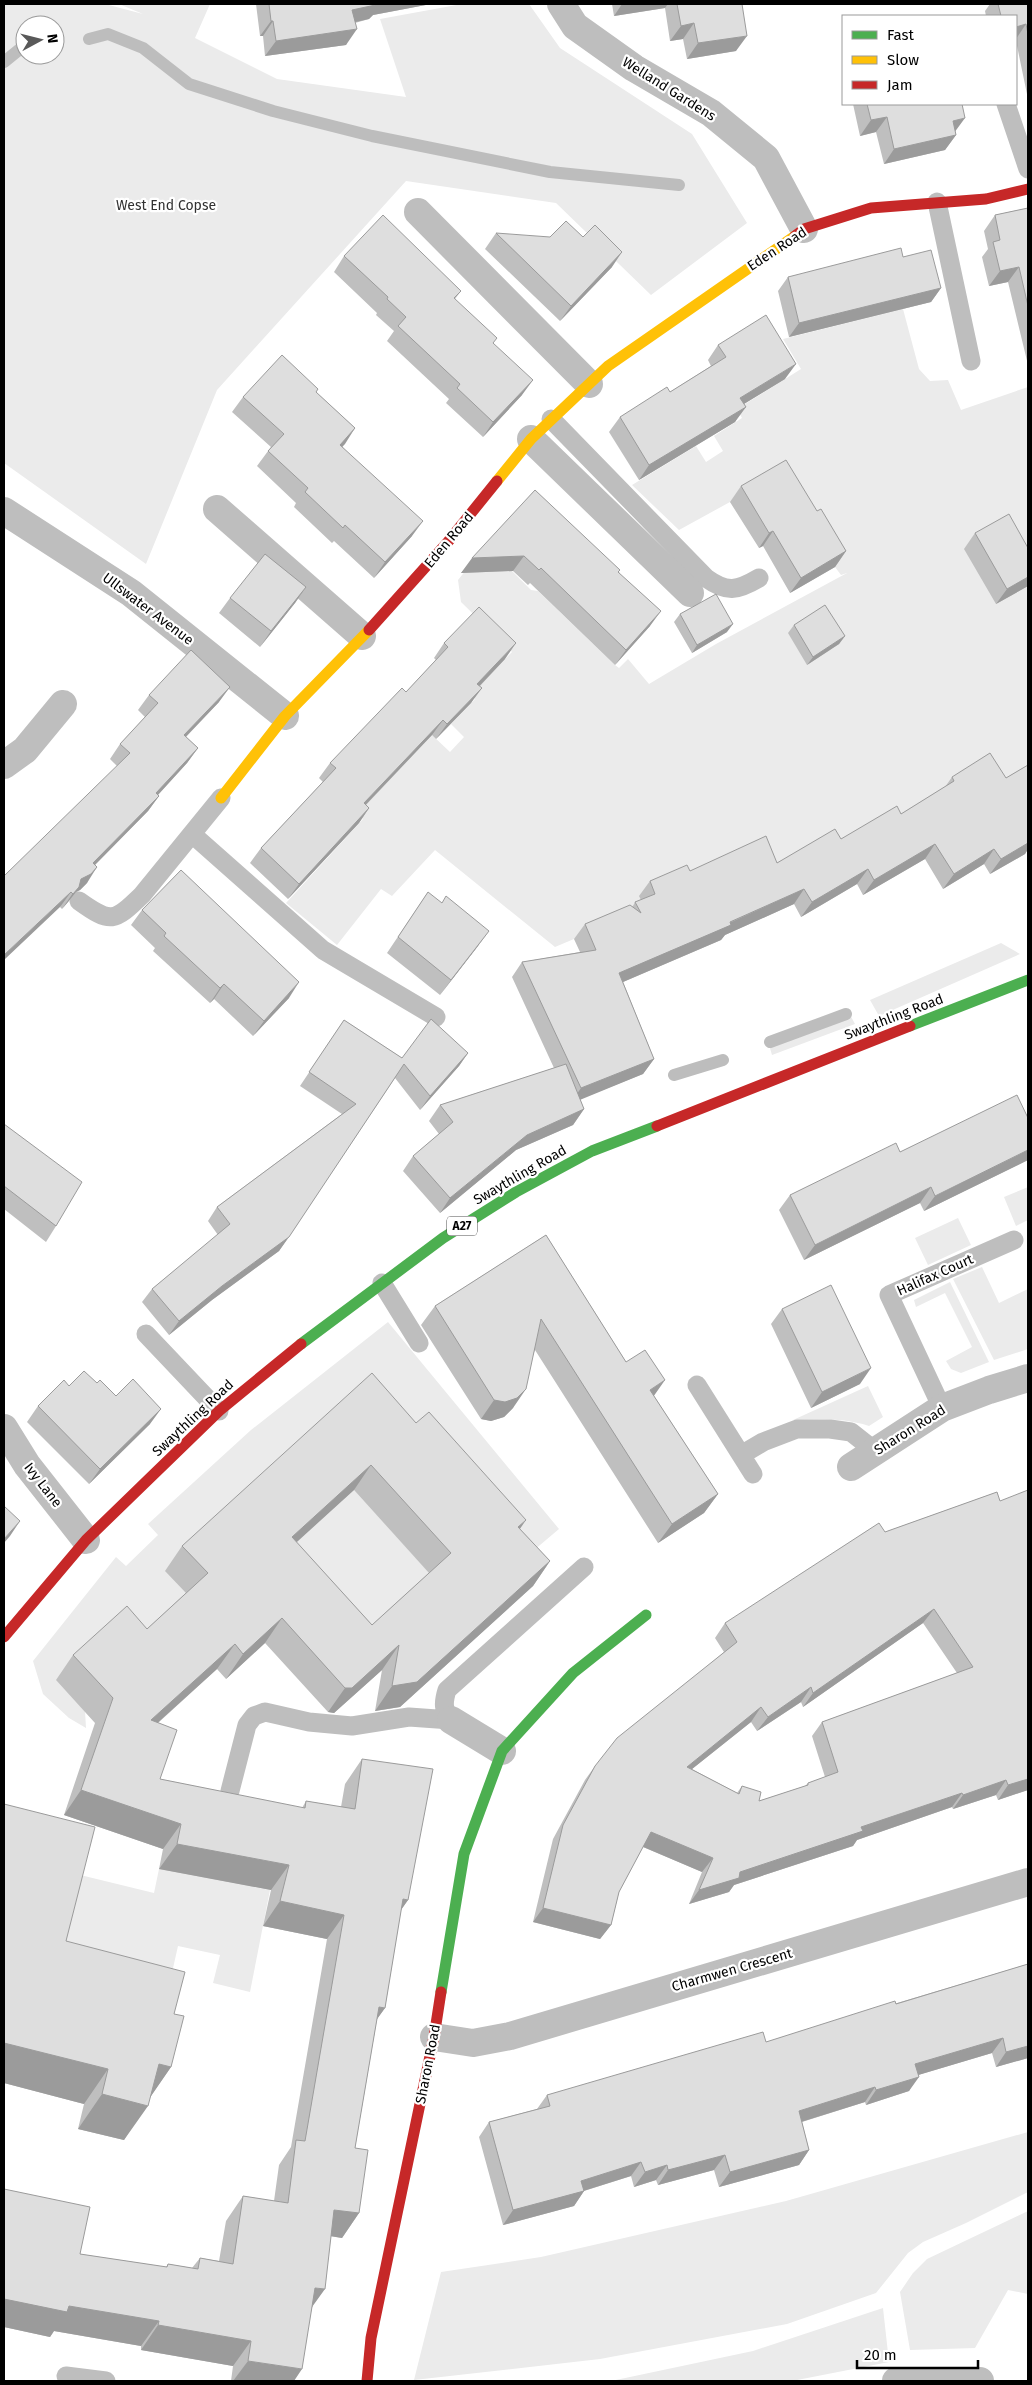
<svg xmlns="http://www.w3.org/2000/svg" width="1032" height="2385" font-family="'Fira Sans',sans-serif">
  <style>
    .green { fill: #ebebeb; fill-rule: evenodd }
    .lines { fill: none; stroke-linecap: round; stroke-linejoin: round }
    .stream { stroke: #bdbdbd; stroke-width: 12 }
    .lane { stroke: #bebebe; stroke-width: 19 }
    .street { stroke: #bebebe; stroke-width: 28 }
    .fast { stroke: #4caf50; stroke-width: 11 }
    .slow { stroke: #ffc107; stroke-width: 11 }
    .jam { stroke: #c62828; stroke-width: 11 }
    .wall { fill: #bfbfbf; fill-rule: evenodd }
    .shaded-wall { fill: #9b9b9b }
    .building { fill: #dedede; stroke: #9b9b9b; fill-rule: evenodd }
    .labels { text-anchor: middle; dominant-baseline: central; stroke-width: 4.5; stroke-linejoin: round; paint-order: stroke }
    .shield { fill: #fff; stroke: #4c4c4c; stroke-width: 1 }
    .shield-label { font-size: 12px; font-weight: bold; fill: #000 }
    .street-label { font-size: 14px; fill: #000; stroke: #fff }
    .park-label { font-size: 14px; fill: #313131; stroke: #fff }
  </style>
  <rect width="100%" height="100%" fill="#fff"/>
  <path class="green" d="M4,4H105L143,14L119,4H210L195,38L277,79L406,97L380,19L462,4H529L560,48L692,134L747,223L651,295L556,203L406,181L217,390L146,564L4,463ZM25,25H55V55H25Z
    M903,309L919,369L930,381L948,380L961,410L1028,387V775L944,796L773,874L645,909L555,947L435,850L392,896L381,889L337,945L286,903L363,819L357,814L432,735L450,752L464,737L451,724L475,699L471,694L512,652L461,602L458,580L478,555L504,563L531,590L538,591L615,665L619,668L628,659L649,684L716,644L847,573L841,575L835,567L730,502L679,530L632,485L696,446L706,462L723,451L714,436L742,418L737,409L801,369L783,339Z
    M1001,943L1020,954L879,1016L870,1000Z
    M847,1009L855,1024L772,1055L767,1038Z
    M1028,1187V1220L1016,1226L1004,1197Z
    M958,1218L971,1245L928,1265L915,1238Z
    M982,1267L999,1303L1028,1289V1349L994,1360L953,1279Z
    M950,1282L989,1362L961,1373L951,1369L946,1361L972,1347L945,1293L916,1307L914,1300Z
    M388,1322L559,1529L514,1567L412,1437L240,1590L85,1711L86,1728L69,1718L43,1694L33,1661L116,1557L126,1566L158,1535L148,1524L251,1430Z
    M868,1386L883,1417L869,1426C844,1418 820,1419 793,1420Z
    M354,1490L434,1578L354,1650L266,1570Z
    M159,1869L270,1890L250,1992L213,1983L220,1955L178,1946L164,2008L37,2021L68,1872L154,1893Z
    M1028,2132V2192L966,2223L923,2242L908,2253L876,2293L787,2324L600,2359L414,2380L441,2272L541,2257L786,2201Z
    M1028,2211V2294L1008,2290L975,2348L910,2350L900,2292L913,2273L927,2259Z
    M883,2308L889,2362L792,2381H611L753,2351Z"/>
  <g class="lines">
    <path class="stream" d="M89,39L108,34L143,48L189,84L273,111L372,136L550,172L679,185
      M4,62L20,49H25
      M770,1042L846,1014
      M674,1075L723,1060"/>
    <path class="lane" d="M1006,104L1028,169
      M937,202L971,361
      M551,419L706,578C727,593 737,591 759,578
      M192,834L323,950L436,1017
      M79,901C111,924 114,922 142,895L221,798
      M382,1283L419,1343
      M146,1334L219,1411
      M697,1385L753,1474
      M942,1408L889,1295L1014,1240
      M741,1455L763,1442L797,1429H830L851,1432L875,1451
      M230,1791L247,1725L254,1716L265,1712L309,1722L352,1726L409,1717L451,1720C443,1710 443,1703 447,1690L584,1567
      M66,2376L106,2381"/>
    <path class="street" d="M561,4L575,26L634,68L711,113L766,158L804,229
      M418,212L589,384
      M531,439L690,593
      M217,509L362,636
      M4,511L131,593L285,716
      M4,765L25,750L63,704
      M4,1428L27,1465L86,1540
      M851,1467L942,1408L989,1390L1028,1378
      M451,1720L502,1751
      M434,2037L473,2043L510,2036L1028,1882
      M896,2381H980"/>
    <path class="fast" d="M910,1026L1028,980
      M301,1344L443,1238L516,1192L592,1151L657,1126
      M441,1992L464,1854L502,1751L573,1673L646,1615"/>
    <path class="slow" d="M497,481L531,439L608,366L795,236
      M221,798L285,716L369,630"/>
    <path class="jam" d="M795,236L804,229L871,208L986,199L1028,189
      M369,630L447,543L497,481
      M657,1126L910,1026
      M4,1637L86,1540L219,1411L301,1344
      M367,2381L371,2338L434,2037L441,1992"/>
  </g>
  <path class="wall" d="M256,4H431L373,15L369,19L355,23L346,45L265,56L263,36H260Z
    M612,4H742L736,51L687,59L683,39L670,41L665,8L614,16Z
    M990,4H1028V99L1016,41V16H986L985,11Z
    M853,104H962L955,131L956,135L945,150L884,164L876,132L860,136Z
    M1028,208V365L1008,282L989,286L982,257L988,249L984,231L995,215Z
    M496,233L612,267L560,321L485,249Z
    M344,256L461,291L455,299L493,343L522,395L483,437L446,403L449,399L387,341L394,331L376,315L377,313L334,272Z
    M903,257L941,288L931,302L789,337L778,291L788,277Z
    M718,345L785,379L744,404L735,422L639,480L609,432L620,417L670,392L711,366L708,360Z
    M318,389L316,392L355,428L342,446L412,536L374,578L334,541L332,543L294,507L296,503L257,466L271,447L232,412L243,397Z
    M741,486L817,511L846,551L835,567L790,593L763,546L759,548L730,502Z
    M535,490L619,572L650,626L615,665L530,583L528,585L513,571L461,573Z
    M975,533L1028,548V586L996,604L964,549Z
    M306,587L295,603L260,647L219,613L230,598Z
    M680,614L727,632L692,653L674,622Z
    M794,625L845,636L839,644L807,665L788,633Z
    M444,643L505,659L480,686L471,703L436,739L432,735L366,805L369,808L359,823L288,899L250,863L261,848L323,782L319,778L330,763L406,692L436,660L434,658Z
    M149,695L219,702L186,737L198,748L187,763L158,795L159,796L148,811L95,865L87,883L80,890L76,892L68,902L62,909L60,907L117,766L110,759L120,744L145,717L138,710Z
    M1028,765V849L1025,854L990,874L984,864L943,889L925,859L863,895L857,884L801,917L794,904L725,935L721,940L623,982L654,1059L643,1074L580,1099L584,1109L573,1125L516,1150L440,1213L403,1171L413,1156L439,1134L429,1121L440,1105L554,1068L512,977L522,962L580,952L574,939L585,924L633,906L635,902L641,900L639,896L650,881L690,871L777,863L841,839L901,814L945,787L952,777L1006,778Z
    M428,892L478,946L440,995L387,953Z
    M142,910L289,998L253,1036L214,999L210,1003L153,951L155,948L131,925Z
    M344,1020L402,1058L468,1053L459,1066L420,1110L395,1078L279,1251L212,1300L169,1335L142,1302L152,1289L218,1235L208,1221L217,1207L342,1114L300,1086Z
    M1028,1118V1160L924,1211L920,1203L804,1260L779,1210L790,1195L900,1152Z
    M4,1124L56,1226L46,1242L4,1209Z
    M546,1235L626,1362L654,1396L718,1494L704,1513L658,1543L535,1350L513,1408L504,1417L491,1421L481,1419L421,1325L435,1306Z
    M782,1309L860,1384L811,1408L771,1324Z
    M97,1383L116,1396L150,1424L89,1484L27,1422L38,1406L69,1386Z
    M416,1423L520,1529L550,1561L533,1586L400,1707L375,1711L382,1670L334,1713L328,1712L265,1643L226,1679L217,1669L158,1723L160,1779L302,1808L306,1801L341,1807L345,1784L362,1759L408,1900L401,1910L385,2008L377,2019L355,2148L359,2213L342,2238L331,2236L312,2308L294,2381H231L233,2366L141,2350V2346L54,2331L50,2337L4,2327V2189L80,2254L166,2267L168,2264L192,2268L200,2258L219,2261L226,2221L243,2196L274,2201L279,2165L291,2147L327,1939L263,1926L271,1890L159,1869L163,1849L64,1815L95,1723L56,1680L73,1655L147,1629L186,1593L165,1571L182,1546ZM354,1490L429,1573L372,1625L296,1542Z
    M997,1492L1028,1790L998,1800L996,1795L953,1809L952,1807L857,1840L853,1846L734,1885L729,1892L689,1904L702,1872L643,1847L619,1892L611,1925L600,1939L533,1922L553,1839L585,1780L595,1766L724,1652L715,1638L725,1623L885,1532ZM923,1623L957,1673L822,1722L812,1736L825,1777L808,1783L805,1786L759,1801L742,1786L737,1793L692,1769L751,1722L757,1731L801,1702L803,1707Z
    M4,1804L66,1941L174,2014L171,2067L150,2097L124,2140L78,2129L84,2104L4,2083Z
    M1028,1964V2058L996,2067L992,2053L918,2075L909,2091L866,2105L865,2102L802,2122L809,2150L799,2165L719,2187L714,2170L658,2185L656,2180L634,2187L631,2176L584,2191L574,2206L503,2225L479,2137L489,2122L537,2109L547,2095L766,2042Z"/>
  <path class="shaded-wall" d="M377,4H431L373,15L369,19L342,25L352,10Z
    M622,4H668L665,8L614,16Z
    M271,21H273L263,36H260Z
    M694,23L683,39L670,41L681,26Z
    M1026,24L1016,39V27Z
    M357,29L346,45L265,56L276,41Z
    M747,36L736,51L687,59L698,43Z
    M887,117L876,132L860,136L871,120Z
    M965,118L954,133L953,121Z
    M956,135L945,150L884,164L894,149Z
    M622,252L612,267L560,321L571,306Z
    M1019,267L1008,282L989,286L1000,271Z
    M941,288L931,302L789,337L799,323Z
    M796,364L785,379L729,413L740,398Z
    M533,380L522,395L483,437L493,422Z
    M746,407L735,422L639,480L649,465Z
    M355,428L345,444L330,460L340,445Z
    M423,521L412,536L374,578L385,562Z
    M773,531L763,546L759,548L769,533Z
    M846,551L835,567L790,593L801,578Z
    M524,556L513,571L461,573L472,558Z
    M1028,577V586L996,604L1007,589Z
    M306,587L295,603L260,647L271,631Z
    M661,611L650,626L615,665L626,650Z
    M733,624L727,632L692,653L697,645Z
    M845,636L839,644L807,665L813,657Z
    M516,643L505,659L467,699L477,684Z
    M230,687L219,702L173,750L184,735Z
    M482,688L471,703L436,739L447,724Z
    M443,720L432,735L353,818L364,803Z
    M198,748L187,763L145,809L156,793Z
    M159,796L148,811L82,878L97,867L87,883L80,890L76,892L68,902L62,909L73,893L71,892L93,863Z
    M369,808L359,823L288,899L299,884Z
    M1028,843V849L1025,854L990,874L1001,859Z
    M935,844L925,859L863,895L874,880Z
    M994,849L984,864L943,889L954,874Z
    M868,869L857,884L801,917L812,902Z
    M804,889L794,904L725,935L721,940L609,988L619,973Z
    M71,892L60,907L4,960V955Z
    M489,931L478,946L440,995L451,980Z
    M299,982L289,998L253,1036L264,1021Z
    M224,984L214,999L210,1003L220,988Z
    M468,1053L459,1066L420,1110L430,1096Z
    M654,1059L643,1074L570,1104L581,1088Z
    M584,1109L573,1125L516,1150L440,1213L450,1198L527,1135Z
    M1028,1150V1160L924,1211L935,1196Z
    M931,1187L920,1203L804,1260L815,1245Z
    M289,1237L279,1251L212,1300L169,1335L179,1321L222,1286Z
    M871,1368L860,1384L811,1408L822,1392Z
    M665,1380L651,1400L650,1390Z
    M526,1389L513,1408L504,1417L491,1421L481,1419L494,1400Z
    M161,1409L150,1424L89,1484L100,1469Z
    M371,1465L354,1490L275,1562L292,1537Z
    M718,1494L704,1513L658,1543L672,1524Z
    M526,1520L509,1545L518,1527Z
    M20,1521L10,1536L4,1543V1539Z
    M550,1561L533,1586L400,1707L375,1711L392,1686Z
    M934,1609L923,1623L803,1707L813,1693Z
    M282,1618L265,1643L226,1679L243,1654Z
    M235,1644L217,1669L133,1745L151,1720Z
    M399,1645L382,1670L334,1713L328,1712L345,1688Z
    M811,1687L801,1702L757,1731L768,1717Z
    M761,1707L751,1722L677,1781L687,1767Z
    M1028,1779V1790L998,1800L1008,1785Z
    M1006,1780L996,1795L953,1809L963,1795Z
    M81,1790L181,1824L163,1849L64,1815Z
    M962,1793L952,1807L857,1840L853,1846L734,1885L729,1892L689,1904L699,1890L740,1872L861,1827Z
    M651,1832L713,1858L702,1872L641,1846Z
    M177,1844L289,1865L271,1890L159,1869Z
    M403,1899L408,1900L391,1924Z
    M280,1901L344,1915L327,1939L263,1926Z
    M543,1908L611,1925L600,1939L533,1922Z
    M379,2007L385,2008L367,2033Z
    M1003,2038L992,2053L905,2079L915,2064Z
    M4,2043L108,2069L84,2104L4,2083Z
    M1028,2046V2058L996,2067L1006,2052Z
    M159,2064L171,2067L147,2102Z
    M919,2077L909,2091L866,2105L876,2090Z
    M875,2087L865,2102L788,2126L799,2111Z
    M102,2094L148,2106L124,2140L78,2129Z
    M809,2150L799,2165L719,2187L730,2172Z
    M725,2155L714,2170L658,2185L668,2170Z
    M641,2162L631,2176L580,2192L584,2191L574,2206L503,2225L513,2210L581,2181Z
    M667,2165L656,2180L634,2187L645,2172Z
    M334,2210L359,2213L342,2238L317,2234Z
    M315,2288L325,2289L307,2314Z
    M4,2299L69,2306L159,2321L141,2346L54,2331L50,2337L4,2327Z
    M158,2325L251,2341L233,2366L141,2350Z
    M248,2361L302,2369L294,2381H233Z"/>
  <path class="building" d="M269,4H380L352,10L357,29L276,41L273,21H271Z
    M677,4H742L747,36L698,43L694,23L681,26Z
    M998,4H1028V34L1026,24L1016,27V16H1001Z
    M867,104H962L965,118L953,121L956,135L894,149L887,117L871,120Z
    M1028,208V306L1019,267L1000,271L993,242L1000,240L995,215Z
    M383,215L461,291L454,298L497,338L493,343L533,380L493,422L457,388L460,384L398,326L406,317L387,299L388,297L344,256Z
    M566,221L583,237L595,225L622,252L571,306L496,233L550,237Z
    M901,248L903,257L931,250L941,288L799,323L788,277Z
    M766,315L796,364L740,398L746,407L649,465L620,417L667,387L670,392L726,357L718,345Z
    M282,355L318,389L316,392L355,428L340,445L423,521L385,562L345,525L343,528L305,492L308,488L268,451L284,434L243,397Z
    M786,460L817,511L821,509L846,551L801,578L773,531L769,533L741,486Z
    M535,490L620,570L618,572L661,611L626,650L541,568L539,570L524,556L472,558Z
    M1009,514L1028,548V577L1007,589L975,533Z
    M265,554L306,587L271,631L230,598Z
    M716,594L733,624L697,645L680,614Z
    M825,605L845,636L813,657L794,625Z
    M479,607L516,643L477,684L482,688L447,724L443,720L364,803L369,808L299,884L261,848L336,768L330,763L402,688L406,692L448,647L444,643Z
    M191,650L230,687L184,735L198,748L156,793L159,796L93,863L97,867L91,874L81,879L79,887L73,894L71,892L4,955V876L130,753L120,744L158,703L149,695Z
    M990,753L1006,778L1028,765V843L1001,859L994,849L954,874L935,844L874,880L868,869L812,902L804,889L730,922L731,925L619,973L654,1059L581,1088L522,962L596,950L585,924L630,905L641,913L635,902L655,894L650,881L687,865L690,871L766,836L777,863L835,829L841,839L897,806L901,814L954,781L952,777Z
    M181,870L299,982L264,1021L224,984L220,988L164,936L166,933L142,910Z
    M428,892L442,903L446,896L489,931L451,980L398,937Z
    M431,1019L468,1053L430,1096L404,1064L289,1237L222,1286L179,1321L152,1289L230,1224L217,1207L356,1104L309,1072L344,1020L402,1058Z
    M566,1064L584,1109L527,1135L450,1198L413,1156L453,1122L440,1105Z
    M1017,1095L1028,1118V1150L935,1196L931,1187L815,1245L790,1195L896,1143L900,1152Z
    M4,1124L82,1182L56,1226L4,1186Z
    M546,1235L626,1362L645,1350L665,1380L650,1390L718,1494L672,1524L541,1319L526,1389L517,1398L505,1402L494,1400L435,1306Z
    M831,1285L871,1368L822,1392L782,1309Z
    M84,1371L97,1383L100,1380L116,1396L133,1379L161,1409L100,1469L38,1406L64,1380L69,1386Z
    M372,1373L416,1423L429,1412L526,1520L518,1527L550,1561L417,1682L392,1686L399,1645L352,1688H345L282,1618L243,1654L235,1644L151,1720L177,1730L160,1779L305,1808L306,1801L355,1809L362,1759L433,1769L408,1900L403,1899L385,2008L379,2007L355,2148L368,2150L359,2213L334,2210L325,2289L315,2288L302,2369L248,2361L251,2341L158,2325L159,2321L69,2306L67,2312L4,2299V2189L90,2207L80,2254L167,2267L168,2264L198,2269L200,2258L233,2264L243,2196L288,2203L296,2140L305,2141L344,1915L280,1901L289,1865L177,1844L181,1824L81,1790L113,1698L73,1655L127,1606L147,1629L208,1573L182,1546ZM371,1465L451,1553L372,1625L292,1537Z
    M1028,1490V1779L1008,1785L1006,1780L963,1795L962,1793L861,1827L863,1831L740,1872L739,1878L699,1890L713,1858L651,1832L619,1892L611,1925L543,1908L563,1825L595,1766L617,1738L737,1642L725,1623L879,1523L885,1532L997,1492L1000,1501ZM934,1609L973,1667L822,1722L838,1772L808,1783V1785L759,1801L761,1792L742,1786L739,1794L687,1767L761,1707L768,1717L811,1687L813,1693Z
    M4,1506L20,1521L4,1539Z
    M4,1804L95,1827L66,1941L185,1972L174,2014L184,2016L171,2067L159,2064L148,2106L102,2094L108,2069L4,2043Z
    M1028,1964V2046L1006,2052L1003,2038L915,2064L919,2077L876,2090L875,2087L799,2111L809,2150L730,2172L725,2155L668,2170L667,2165L645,2172L641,2162L581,2181L584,2191L513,2210L489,2122L550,2106L547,2095L763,2032L766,2042L895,2001L896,2004Z"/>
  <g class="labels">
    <rect class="shield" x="447" y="1216.5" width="30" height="19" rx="4"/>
    <g class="shield-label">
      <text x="462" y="1226">A27</text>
    </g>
    <g class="street-label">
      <text transform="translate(669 89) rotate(32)">Welland Gardens</text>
      <text transform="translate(777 249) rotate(-33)">Eden Road</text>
      <text transform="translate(449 540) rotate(-50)">Eden Road</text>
      <text transform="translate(148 609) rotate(37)">Ullswater Avenue</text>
      <text transform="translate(894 1017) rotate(-21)">Swaythling Road</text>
      <text transform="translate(520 1175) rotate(-30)">Swaythling Road</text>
      <text transform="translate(935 1275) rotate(-24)">Halifax Court</text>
      <text transform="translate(193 1418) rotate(-43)">Swaythling Road</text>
      <text transform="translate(910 1430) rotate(-32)">Sharon Road</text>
      <text transform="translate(43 1485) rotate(52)">Ivy Lane</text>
      <text transform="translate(732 1970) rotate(-16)">Charmwen Crescent</text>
      <text transform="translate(428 2064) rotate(-79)">Sharon Road</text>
    </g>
    <g class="park-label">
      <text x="166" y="205">West End Copse</text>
    </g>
  </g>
  <rect width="1032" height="2385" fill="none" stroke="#000000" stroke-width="10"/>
  <rect x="842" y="15" width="175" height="90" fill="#ffffff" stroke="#999999"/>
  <rect x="852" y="31" width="25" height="8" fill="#4caf50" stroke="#999999"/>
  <text x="887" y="40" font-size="15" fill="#000000">Fast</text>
  <rect x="852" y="56" width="25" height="8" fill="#ffc107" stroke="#999999"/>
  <text x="887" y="65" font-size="15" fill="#000000">Slow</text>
  <rect x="852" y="81" width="25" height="8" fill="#c62828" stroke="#999999"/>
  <text x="887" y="90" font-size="15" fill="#000000">Jam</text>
  <g transform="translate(40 40) rotate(83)"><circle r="24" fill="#ffffff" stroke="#999999"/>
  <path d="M0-4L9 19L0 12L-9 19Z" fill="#595959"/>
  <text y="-8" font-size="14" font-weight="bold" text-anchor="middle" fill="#000000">N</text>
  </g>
  <path d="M857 2360v8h121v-8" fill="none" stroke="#000000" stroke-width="2.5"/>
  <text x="864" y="2360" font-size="15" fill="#000000" stroke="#ffffff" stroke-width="4" paint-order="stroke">20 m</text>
</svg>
